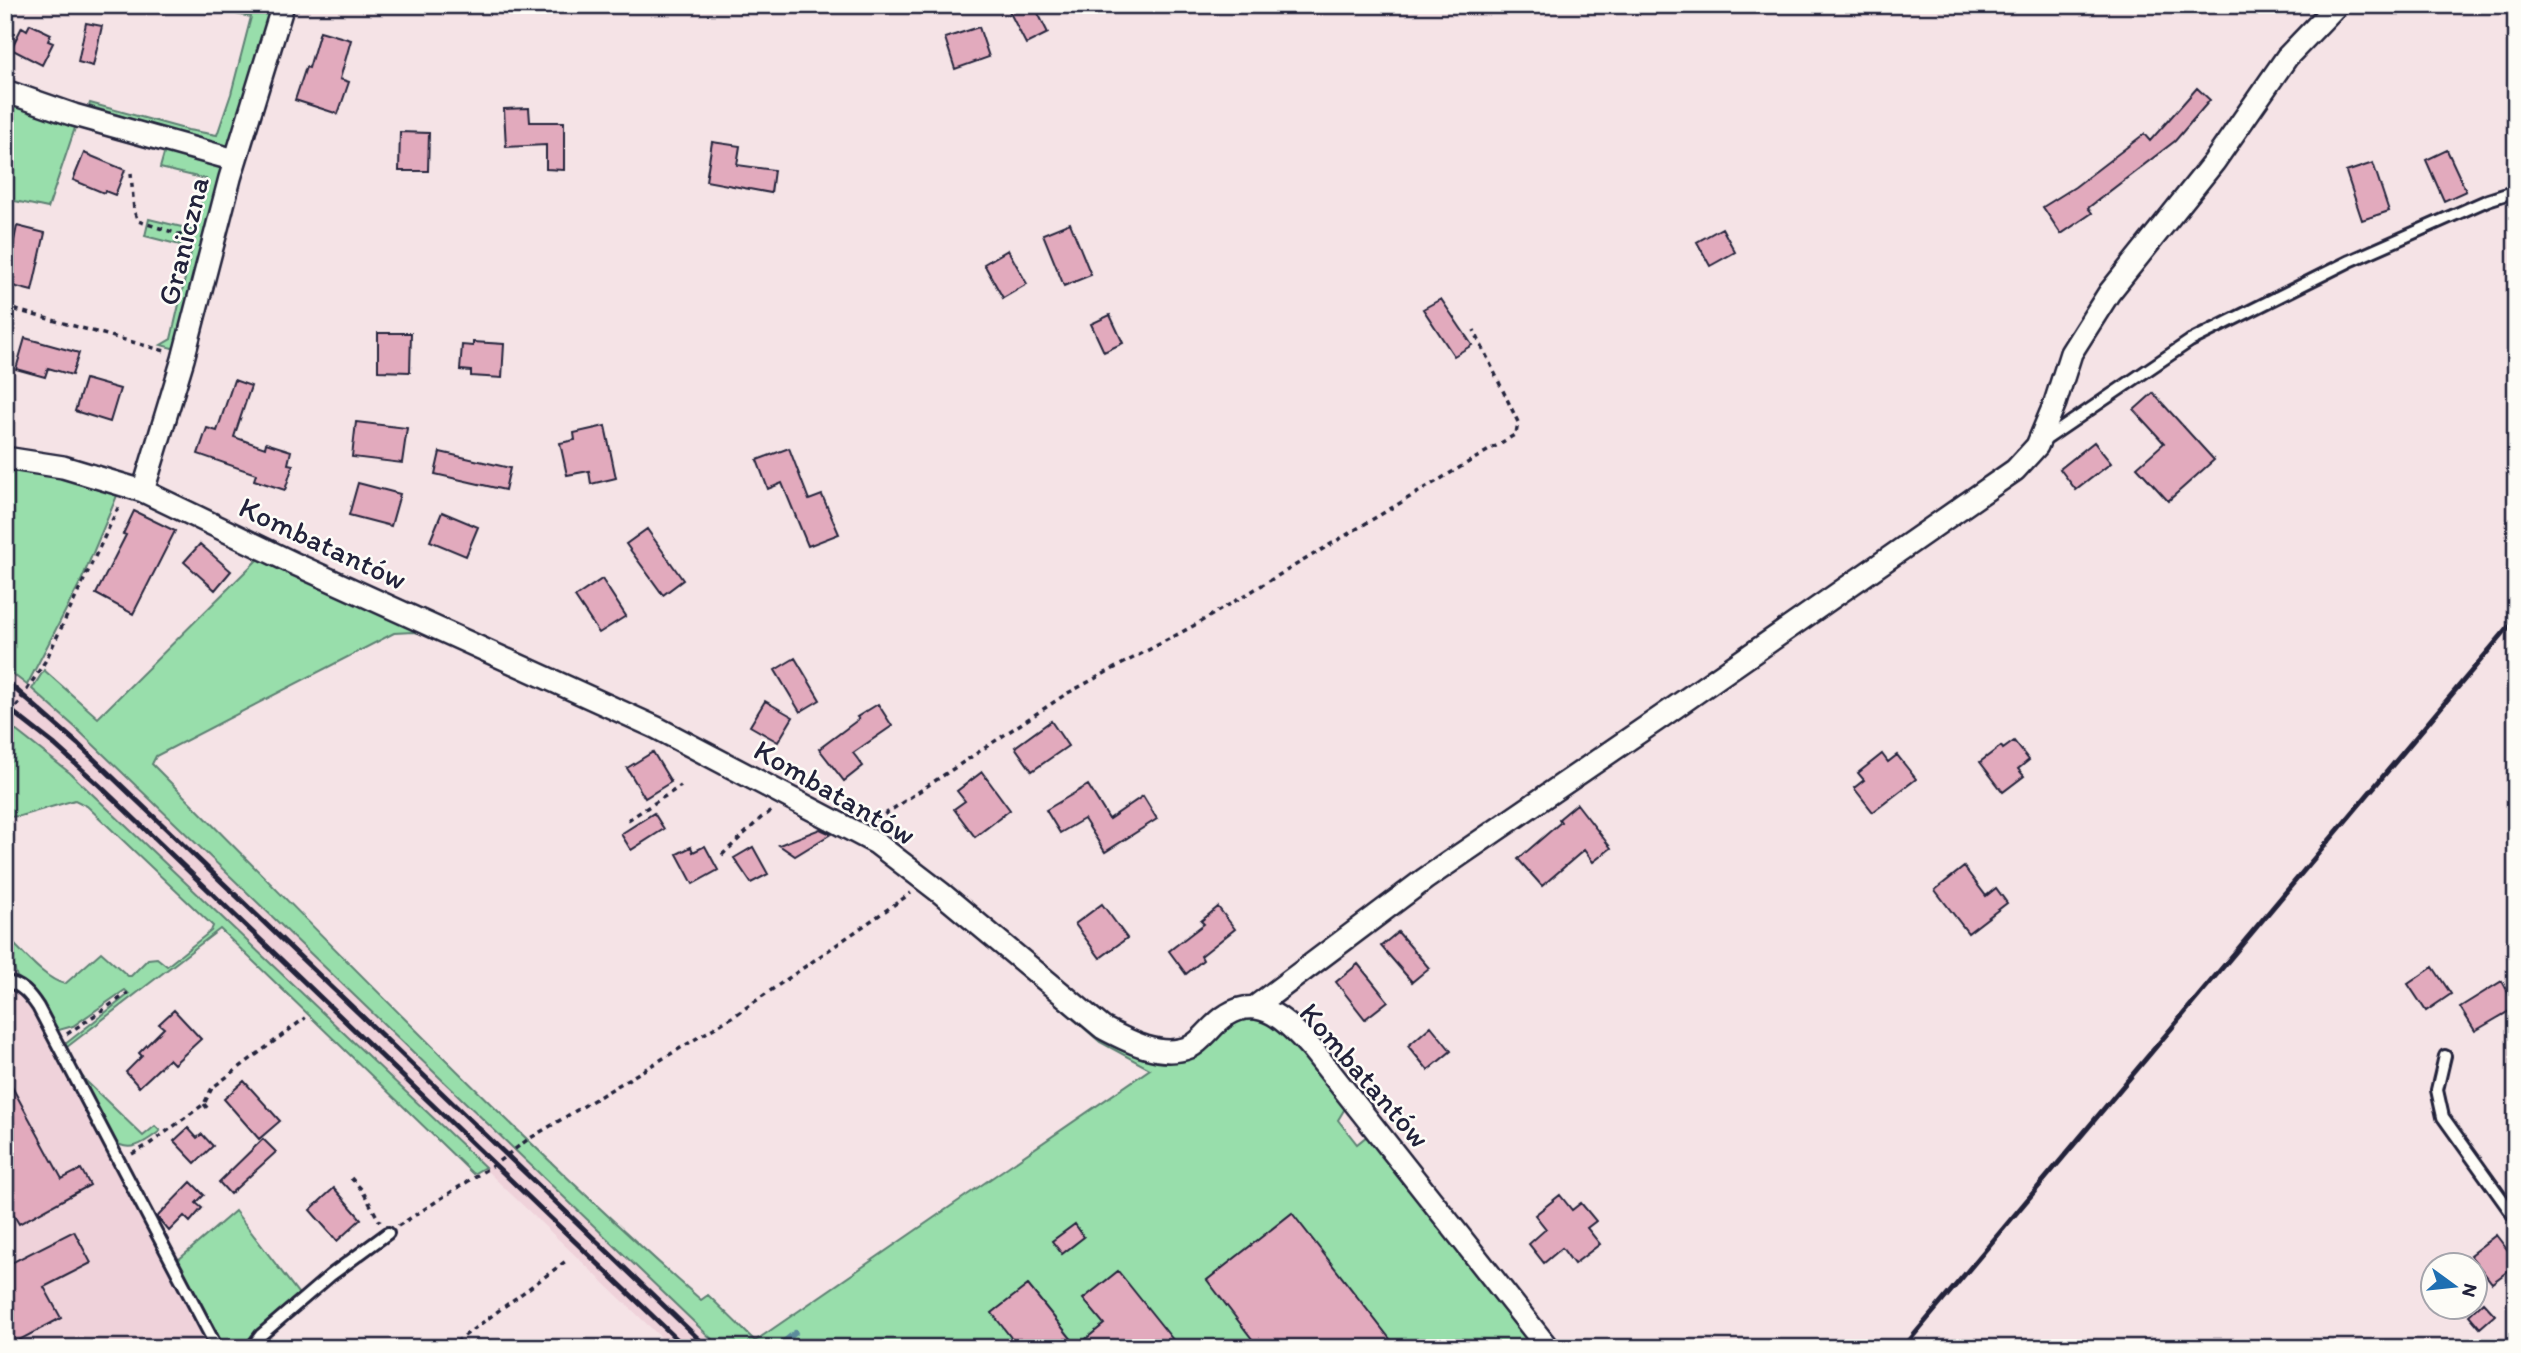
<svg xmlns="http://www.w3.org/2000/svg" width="2521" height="1353" font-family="Itim,sans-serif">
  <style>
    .built { fill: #efd2da }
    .green { fill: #98deab; stroke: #5d8073; stroke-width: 2 }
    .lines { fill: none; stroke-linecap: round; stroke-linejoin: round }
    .stream { stroke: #5c8c9c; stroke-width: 6 }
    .building { fill: #e2aabd; stroke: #22223b; stroke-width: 2 }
    .lane-casing { stroke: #22223b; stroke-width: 16 }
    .street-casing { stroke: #22223b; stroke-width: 26 }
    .path { stroke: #22223b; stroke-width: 3.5; stroke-dasharray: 5 5; stroke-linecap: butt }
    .lane { stroke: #fdfcf7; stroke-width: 10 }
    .street { stroke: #fdfcf7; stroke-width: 21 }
    .rail { stroke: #22223b; stroke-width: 5 }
    .labels { text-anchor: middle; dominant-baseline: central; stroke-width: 5; stroke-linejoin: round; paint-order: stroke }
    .street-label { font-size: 30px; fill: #22223b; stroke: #fdfcf7 }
  </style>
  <rect width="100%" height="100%" fill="#f5e3e6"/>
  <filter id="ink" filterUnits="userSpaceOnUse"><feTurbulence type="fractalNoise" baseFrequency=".0143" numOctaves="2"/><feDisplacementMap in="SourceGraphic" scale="14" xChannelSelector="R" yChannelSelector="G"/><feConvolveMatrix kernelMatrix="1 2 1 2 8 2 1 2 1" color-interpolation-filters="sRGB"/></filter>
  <g filter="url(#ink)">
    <path class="built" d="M5,668L76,728L721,1348H672L71,773L5,722V697L14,696L5,689Z
      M5,984L22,993L210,1348H5Z"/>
    <path class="green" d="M191,5C218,5 250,0 274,14L234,145L224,148L89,106L90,103L188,130L217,135L231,94L251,17Z
      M5,93L78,119L48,208L5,199Z
      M167,143L227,168L177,346L172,348L161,345L171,339L192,248L145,236L149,219L194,230L206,179L160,168Z
      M5,466L69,476L119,491L82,579L27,685L5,668Z
      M263,554L623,719L618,722L430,634L413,632L394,633L156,756L152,764C333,945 509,1131 701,1300L708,1295L755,1341L1150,1069L1100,1042L886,858L1114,1039L1202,1048L1236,1023L1252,1016L1274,1020L1344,1101V1110L1338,1120L1357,1144L1367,1136L1372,1135L1542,1348H721L76,728L32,689L44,670L98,718Z
      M5,722L70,773L485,1167L473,1174L220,929L67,1047L75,1067L86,1081L143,1136L155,1126L160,1131C145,1142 129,1155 113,1140L69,1060L64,1045L129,994L125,990L73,1026L59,1030L54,1027L31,987L17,977L9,952L5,951V935C20,949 45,980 65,984L101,952L128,976H131L148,959L157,958L167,966L211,931L213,926L87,806L75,800L20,816L5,817Z
      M235,1211L301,1297L245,1348H223L177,1261Z"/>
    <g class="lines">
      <path class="stream" d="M776,1348L795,1333"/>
    </g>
    <path class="building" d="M1006,5H1034L1048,33L1026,44Z
      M86,23L102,26L93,66L78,62Z
      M30,24L51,34L48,41L53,43L42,65L11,49L22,27L27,30Z
      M979,27L989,57L955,69L945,38Z
      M320,31L351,40L340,79L349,82L338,114L295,100L306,67L309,68Z
      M2197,88L2210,100L2175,141L2088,208L2092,213L2061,234L2043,207L2075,187L2144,134L2150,141Z
      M529,108L530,122H564V170L546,169V145L506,147L504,109Z
      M400,132L429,133L428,171H399Z
      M712,142L740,146L737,165L774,170L771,193L706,181Z
      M2447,150L2466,191L2444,201L2426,160Z
      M84,153L125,170L115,195L105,191L104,193L73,180Z
      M2373,163L2389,211L2362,220L2346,172Z
      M1070,223L1091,275L1064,286L1043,234Z
      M17,226L45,233L32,291L5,284Z
      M1722,228L1735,252L1710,266L1697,242Z
      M1008,250L1027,284L1003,298L984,264Z
      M1441,299L1472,345L1454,356L1423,309Z
      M1110,315L1123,343L1104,352L1091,324Z
      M378,333H411L410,372L378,371Z
      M25,338L79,353L72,375L48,368L45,377L16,369Z
      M473,342L504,344L502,378L471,376V371L460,370L462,345L473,346Z
      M85,379L120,389L110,422L75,411Z
      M234,380L251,386L234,437L265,448L266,443L291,451L288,464L293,465L285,490L254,480L256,474L198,454L207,428L217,431Z
      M2153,393L2214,460L2168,501L2137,467L2164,443L2134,410Z
      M356,422L407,428L402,463L352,457Z
      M605,426L616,478L591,484L589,471L567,475L560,443L575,440L574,433Z
      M2094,442L2111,463L2076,490L2060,469Z
      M789,448L809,500L822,495L839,534L808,546L782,483L768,489L757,460Z
      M440,452L510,468L505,490L435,474Z
      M358,483L400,494L391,526L349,515Z
      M134,511L175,531L133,614L96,594L126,535L123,534Z
      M442,512L478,527L466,556L430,541Z
      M647,529L683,580L663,595L626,544Z
      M200,544L231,571L215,590L184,562Z
      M602,579L626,616L599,633L575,597Z
      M795,658L820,700L800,712L775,670Z
      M765,701L793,717L778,742L750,726Z
      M878,704L892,726L853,753L863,766L844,781L819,749L859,719L857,717Z
      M1051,721L1068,746L1032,771L1015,747Z
      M2014,741L2029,760L2018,769L2024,776L2003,792L1980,762L2001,746L2003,749Z
      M653,752L671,782L645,798L627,768Z
      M1882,754L1888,762L1897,755L1916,779L1873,812L1854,788L1864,780L1858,773Z
      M982,772L1010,810L975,837L954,809L965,801L957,791Z
      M1088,785L1109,819L1143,796L1157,819L1105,852L1084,819L1060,833L1046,810Z
      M1577,804L1611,848L1593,862L1584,850L1542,886L1518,859L1561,822L1559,819Z
      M654,813L664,829L631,850L621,834Z
      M820,829L831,834L795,856L779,845Z
      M705,846L718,870L693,884L677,854L691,847L693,852Z
      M753,847L768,874L751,883L734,858Z
      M1964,867L1986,896L1996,888L2007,903L1968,933L1935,890Z
      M1102,904L1127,938L1100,958L1075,924Z
      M1218,907L1235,929L1201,956L1203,960L1186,974L1169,951L1204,924L1201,921Z
      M1398,932L1429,968L1412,982L1381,946Z
      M1358,964L1388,1001L1365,1019L1336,982Z
      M2433,967L2451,994L2426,1011L2408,984Z
      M2502,981L2516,1007L2475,1031L2460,1007Z
      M174,1010L201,1039L174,1064L169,1059L139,1087L126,1072L142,1056L139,1053L164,1028L159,1024Z
      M1431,1026L1451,1051L1428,1070L1408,1046Z
      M5,1074L62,1179L81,1169L90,1185L19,1224L10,1209L5,1211Z
      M244,1081L280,1121L259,1139L224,1099Z
      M188,1128L197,1138L202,1134L213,1146L195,1163L174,1141Z
      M263,1139L276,1152L230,1194L219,1182Z
      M191,1182L204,1195L196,1203L202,1208L190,1222L184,1216L169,1231L157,1217Z
      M334,1188L361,1219L337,1241L310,1210Z
      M1560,1195L1572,1210L1581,1203L1596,1221L1587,1228L1600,1244L1574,1264L1562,1248L1544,1263L1529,1244L1546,1229L1535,1215Z
      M1292,1213L1397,1348H1259L1207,1280Z
      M1075,1224L1084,1237L1062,1254L1052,1241Z
      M74,1231L91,1263L44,1287L61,1318L10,1345L5,1335V1266Z
      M2496,1235L2516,1261V1265L2492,1283L2470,1255Z
      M1118,1271L1174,1341L1165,1348H1019L992,1313L1028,1285L1077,1346L1104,1324L1083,1299Z
      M2483,1302L2495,1315L2480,1328L2469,1315Z"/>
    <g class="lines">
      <g class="lane-casing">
        <path id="lane" d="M2042,442L2190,341L2350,261L2488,200L2516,191
          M5,982C21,983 30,995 38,1007L217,1348
          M2445,1056L2437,1090L2443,1117L2516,1219
          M251,1348L261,1335L331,1275L388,1233"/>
      </g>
      <g class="street-casing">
        <path id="street" d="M5,91L74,115L235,160
          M5,458L63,467L143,491L293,563L657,728L876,843L941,893L1103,1028C1128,1041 1161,1059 1190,1047C1204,1040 1213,1023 1227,1015C1262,993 1290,1025 1312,1049L1548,1348
          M143,491L183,359L230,178L283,5
          M1255,1007L1425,879L1664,715L2015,470L2037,446L2055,403L2071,353L2109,293L2214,162L2287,57L2337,5"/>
      </g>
      <path class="path" d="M131,173L134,211L138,221L194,239
        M5,307L165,351
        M5,724L46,660L120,504
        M628,820L681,786
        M876,820L1066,694L1195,625L1516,434L1518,422L1474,330
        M722,855L761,818L773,810
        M67,1034L128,993
        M204,1104L208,1109
        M132,1154L148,1145L204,1104L212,1088L305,1018
        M351,1178L362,1190L380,1222
        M398,1226L495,1164L527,1140L734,1016L911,893
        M448,1348L566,1261"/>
      <use href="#lane" class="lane"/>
      <use href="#street" class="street"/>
      <path class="rail" d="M5,680L78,744L708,1348
        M5,706L55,745L99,785L686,1348
        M1903,1348L2516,618"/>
    </g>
  </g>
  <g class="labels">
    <g class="street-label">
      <text transform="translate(183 241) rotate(-76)">Graniczna</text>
      <text transform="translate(323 543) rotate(25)">Kombatantów</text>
      <text transform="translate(835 792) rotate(30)">Kombatantów</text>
      <text transform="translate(1365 1075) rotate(49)">Kombatantów</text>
    </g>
  </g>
  <rect width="2521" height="1353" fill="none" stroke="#fdfcf7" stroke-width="28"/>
  <rect x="14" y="14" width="2493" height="1325" fill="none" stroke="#22223b" stroke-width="2.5" filter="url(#ink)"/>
  <g transform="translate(2454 1286) rotate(105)"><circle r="33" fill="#fdfcf7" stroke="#a5a5ac" stroke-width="2"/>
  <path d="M0-5L12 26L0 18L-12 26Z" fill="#1f6fb2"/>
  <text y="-10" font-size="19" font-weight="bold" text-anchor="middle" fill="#22223b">N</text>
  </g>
</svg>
